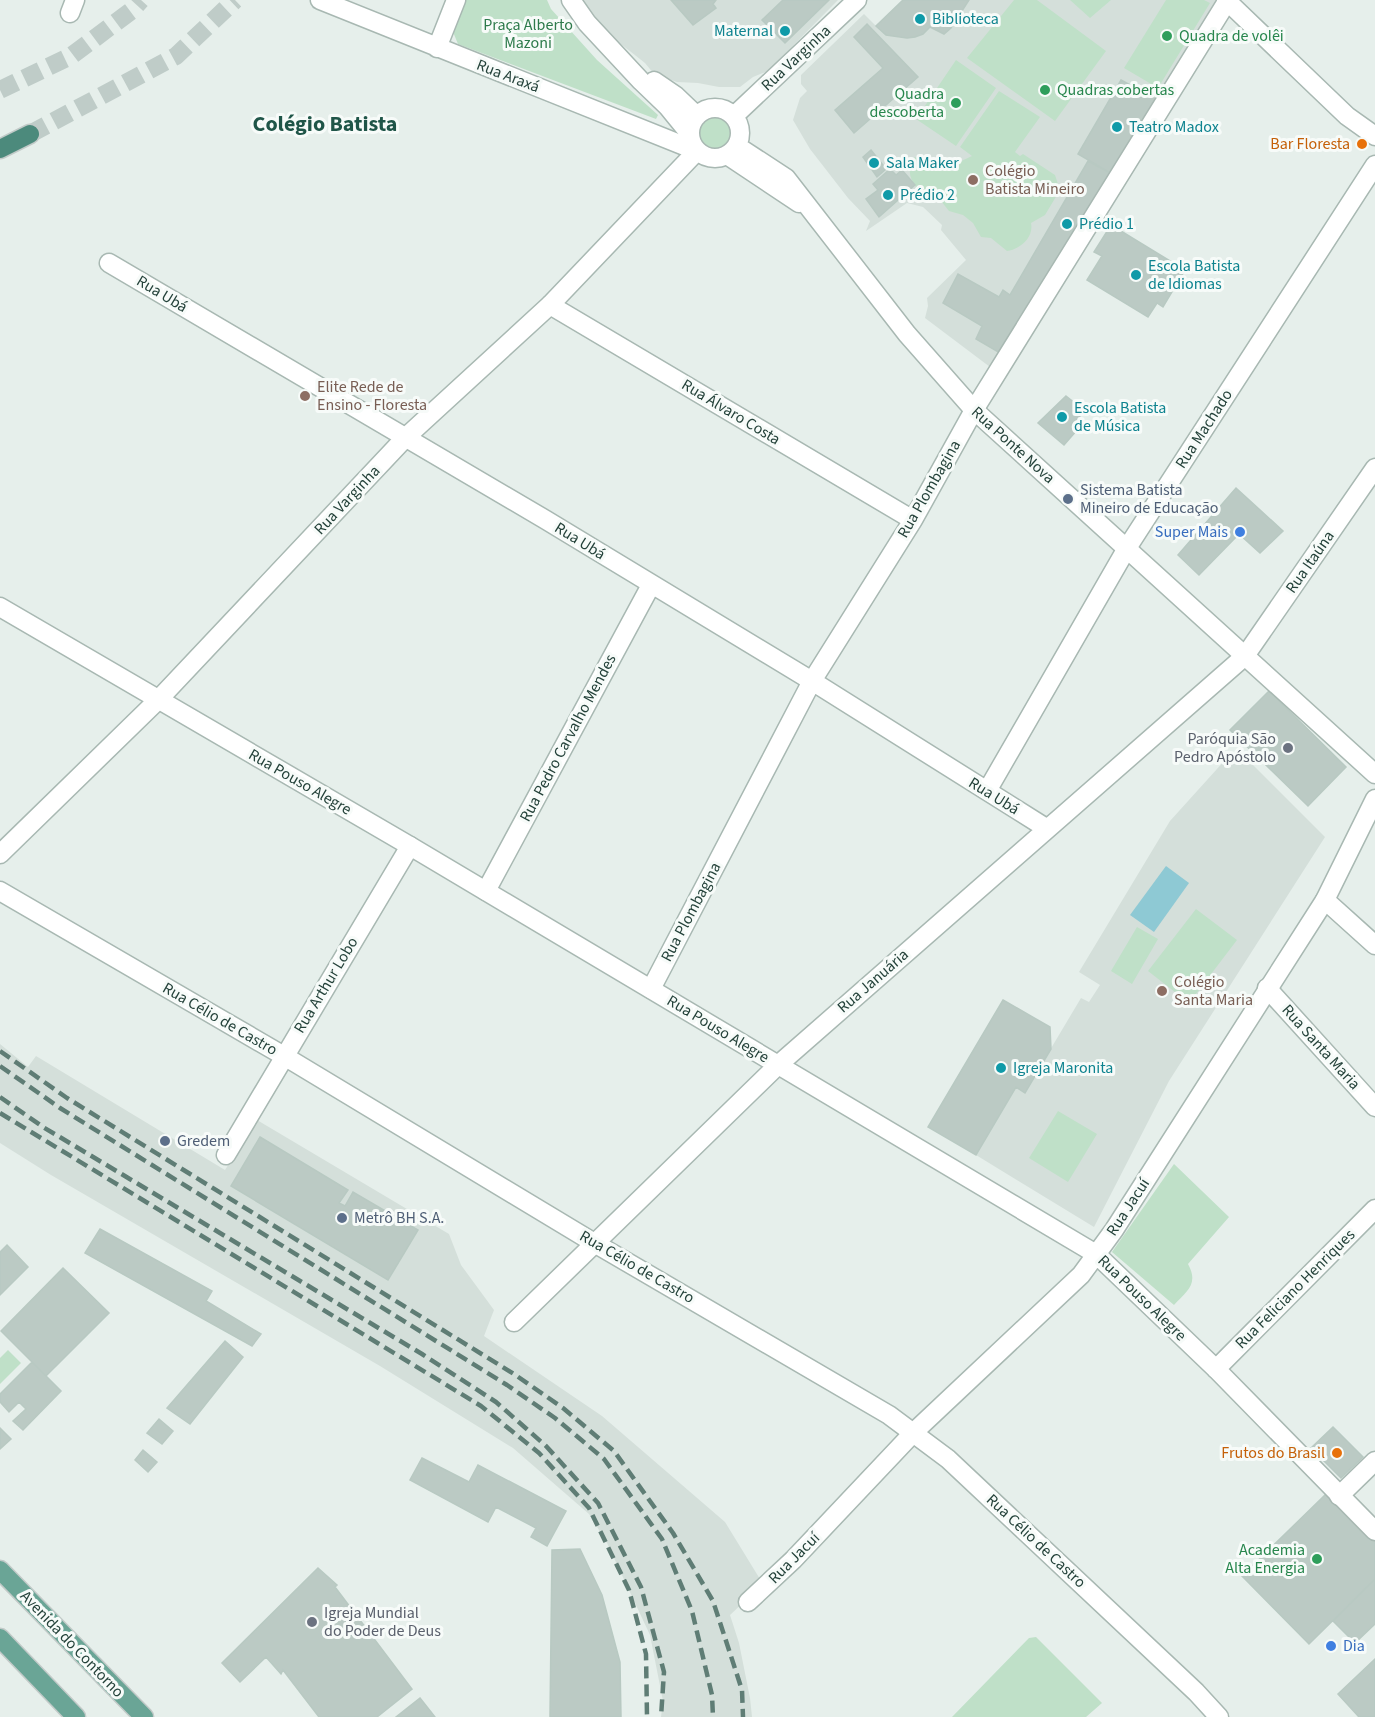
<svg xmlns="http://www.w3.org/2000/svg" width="1375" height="1717" font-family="'Source Sans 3',sans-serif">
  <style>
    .built { fill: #d4dfda }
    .green { fill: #bfe0c8 }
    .water { fill: #8ec9d4 }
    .building { fill: #bbcac4; stroke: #b8c9c2; stroke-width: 1.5 }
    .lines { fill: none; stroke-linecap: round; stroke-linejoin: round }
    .trunk-tunnel { stroke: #bfccc8; stroke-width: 18; stroke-dasharray: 18 9; stroke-linecap: butt }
    .minor-casing { stroke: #a8b8b2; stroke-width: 21 }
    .tertiary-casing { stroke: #a8b8b2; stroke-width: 21 }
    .primary-casing { stroke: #c2cac8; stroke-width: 21 }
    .trunk-casing { stroke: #c2cac8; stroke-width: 21 }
    .minor { stroke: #fff; stroke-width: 18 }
    .tertiary { stroke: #fff; stroke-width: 18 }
    .primary { stroke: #6aa596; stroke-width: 18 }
    .trunk { stroke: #4c8a7c; stroke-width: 18 }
    .rail { stroke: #5f7d75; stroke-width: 4.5; stroke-dasharray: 12 6; stroke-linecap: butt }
    .culture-dot { fill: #0f9aa8; stroke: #f7fbf9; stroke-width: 2 }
    .leisure-dot { fill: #2e9e5b; stroke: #f7fbf9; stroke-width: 2 }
    .food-dot { fill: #e8710a; stroke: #f7fbf9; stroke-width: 2 }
    .education-dot { fill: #8d6e63; stroke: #f7fbf9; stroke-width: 2 }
    .service-dot { fill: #5c6f8a; stroke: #f7fbf9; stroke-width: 2 }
    .shop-dot { fill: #3f7fe0; stroke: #f7fbf9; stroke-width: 2 }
    .worship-dot { fill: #6b7280; stroke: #f7fbf9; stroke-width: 2 }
    .labels { text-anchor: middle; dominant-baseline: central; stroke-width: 6; stroke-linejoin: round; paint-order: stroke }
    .culture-label { font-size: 16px; fill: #0d838f; stroke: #f7fbf9; text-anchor: start }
    .park-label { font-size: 16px; fill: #2d7a4b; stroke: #f7fbf9 }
    .leisure-label { font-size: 16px; fill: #27864d; stroke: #f7fbf9; text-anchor: start }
    .street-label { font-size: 16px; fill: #24423a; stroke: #f7fbf9 }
    .food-label { font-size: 16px; fill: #c56008; stroke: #f7fbf9; text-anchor: end }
    .education-label { font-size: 16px; fill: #785e54; stroke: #f7fbf9; text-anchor: start }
    .service-label { font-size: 16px; fill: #4e5e75; stroke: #f7fbf9; text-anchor: start }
    .shop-label { font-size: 16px; fill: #366cbe; stroke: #f7fbf9; text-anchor: end }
    .worship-label { font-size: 16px; fill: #5b616d; stroke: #f7fbf9; text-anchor: end }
    .district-label { font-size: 22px; font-weight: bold; fill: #1f5548; stroke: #f7fbf9 }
  </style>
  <rect width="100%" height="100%" fill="#e6efeb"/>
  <path class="built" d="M581,0H838L768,71L753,77L740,87H719L698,83L677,82L654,74L645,63L612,37L589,12Z
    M903,0H1216L1219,3L994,370L925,318L928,306L927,298L966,260L941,230L942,225L923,207L907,203L866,231L870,221L848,198L810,149L793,120L800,98L807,91L801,84V75L864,14L876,26Z
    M1240,752L1325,837L1169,1081L1094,1227L976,1155L1016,1087L1025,1092L1081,998L1089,1002L1100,985L1079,972L1170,821L1226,759Z
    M0,1044L28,1067L36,1056L225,1170L257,1120L449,1234L461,1265L494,1310L484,1336L602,1416L725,1522L763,1584L730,1615L739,1643L750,1698L752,1717H661L663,1701L650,1635L607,1543L589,1514L513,1448L380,1366L51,1175L0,1143Z"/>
  <path class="green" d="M463,0H547L551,9L597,60L658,115L656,119L458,44L451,27Z
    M1014,0H1037L1106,51L1055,121L967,58Z
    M1070,0H1111L1090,18Z
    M1166,0H1204L1210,3L1158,88L1124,68Z
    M956,60L996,88L956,146L916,119Z
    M999,91L1040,117L1015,152L1020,156L1023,154L1055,175L1060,190L1045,215L1031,223C1034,238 1020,249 1007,251L991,238L981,237L973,223L963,215L949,211L941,201H929C916,187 902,176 915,157L921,161H929L933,163L943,161L953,165L972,156L960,147Z
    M695 132a20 20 0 1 1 40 0a20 20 0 1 1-40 0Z
    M1196,909L1237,940L1189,1003L1148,971Z
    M1137,927L1158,939L1132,984L1111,971Z
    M1058,1111L1097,1134L1068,1182L1029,1158Z
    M1174,1164L1229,1217L1188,1264C1199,1284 1187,1291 1174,1305L1112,1252Z
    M8,1350L21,1363L0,1384V1358Z
    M1036,1637L1102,1703L1086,1717H952L1029,1638Z"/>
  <path class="water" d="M1166,866L1189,883L1154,932L1130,915Z"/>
  <path class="building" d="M671,0H716L713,4L716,8L693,25Z
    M783,0H829L785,43L762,20Z
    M903,0H969L951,28L944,34L930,27L923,34L915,37L907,38L886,35L876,26Z
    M867,24L918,77L854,133L835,110L883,68L854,37Z
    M1121,80L1156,99L1112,174L1078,154Z
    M871,150L886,169L877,177L863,157Z
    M1088,161L1112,174L1033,308L1027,305L1000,353L976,339L982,326L943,303L958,274L999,297L1003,290L1010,295Z
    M890,169L896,175L902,170L915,185L879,217L866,199L878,190L873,184Z
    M1111,225L1185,270L1163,307L1157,303L1148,317L1087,280L1102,256L1094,252Z
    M1066,396L1085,411L1071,425L1078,429L1064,445L1038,423Z
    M1236,488L1283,531L1260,553L1239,534L1199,575L1178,555Z
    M1269,691L1346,767L1308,806L1230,730Z
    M1003,1000L1050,1027L1051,1049L1025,1093L1016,1087L976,1155L928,1127Z
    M260,1137L348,1190L339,1203L345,1206L353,1192L418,1230L388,1280L231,1186Z
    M100,1229L212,1291L206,1301L261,1334L252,1346L85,1253Z
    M7,1245L28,1267L0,1295V1252Z
    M63,1268L109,1313L46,1376L1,1331Z
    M225,1341L243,1357L190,1424L167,1408Z
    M32,1362L61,1391L23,1430L13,1421L26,1409L19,1402L9,1412L0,1402V1394Z
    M159,1419L173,1431L162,1444L147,1433Z
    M1333,1427L1363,1457L1341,1478L1311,1448Z
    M0,1428L11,1439L0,1449Z
    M143,1450L157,1462L148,1472L135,1460Z
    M422,1458L469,1482L478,1465L566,1511L547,1546L531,1537L536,1528L496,1507L488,1522L410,1480Z
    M1327,1493L1375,1541V1579L1309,1644L1242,1576Z
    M580,1549L602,1595L620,1662L621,1717H550L552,1550Z
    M318,1568L337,1585L335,1587L412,1689L377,1717H319L283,1670L281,1674L266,1657L240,1682L222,1663Z
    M1375,1579V1624L1355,1643L1333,1621Z
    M1375,1659V1717H1359L1338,1694Z
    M420,1698L435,1717H396Z"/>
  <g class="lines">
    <path class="trunk-tunnel" d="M0,90L71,56L131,11L141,0
      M30,134L176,56L235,0"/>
    <g class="minor-casing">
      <path id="minor" d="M320,0L697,151
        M1226,0L1347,116L1375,136
        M70,13L75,0
        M437,48L456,0
        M734,116L857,0
        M109,263L546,520L812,681L1046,828
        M550,305L913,520
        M987,791L1127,548L1375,165
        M486,891L651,585
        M1325,900L1375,945
        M1267,988L1375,1107
        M651,989L812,681L913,520L974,410L1228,0
        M226,1155L410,846
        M514,1322L778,1065L1245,656L1375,468
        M1216,1369L1375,1209
        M1339,1496L1375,1461
        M748,1602L793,1560L914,1432"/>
    </g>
    <g class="tertiary-casing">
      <path id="tertiary" d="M571,0L587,23L641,81L668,107L690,134
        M654,81L676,96L697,116
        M690 133a25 25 0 1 1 50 0a25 25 0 1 1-50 0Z
        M737,146L786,178L907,334L974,410L1375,774
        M727,155L799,203
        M0,607L410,846L1096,1254L1216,1369L1375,1531
        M0,854L159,699L405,438L550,305L697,151
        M0,891L284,1056L596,1244L889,1415L948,1459L1196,1692L1219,1717
        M914,1432L1081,1275L1114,1230L1325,900L1375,799"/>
    </g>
    <g class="primary-casing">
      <path id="primary" d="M0,1570L144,1717
        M0,1638L76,1717"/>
    </g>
    <g class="trunk-casing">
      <path id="trunk" d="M0,149L30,134"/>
    </g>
    <use href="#minor" class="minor"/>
    <use href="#tertiary" class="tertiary"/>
    <use href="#primary" class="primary"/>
    <use href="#trunk" class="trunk"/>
    <path class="rail" d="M0,1051L67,1098L514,1374L563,1408L614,1451L673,1533L713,1601L742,1690L743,1717
      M0,1066L60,1108L507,1385L555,1418L604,1459L662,1539L692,1611L712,1695L713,1717
      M0,1097L43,1127L422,1354L496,1402L546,1446L598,1503L641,1587L664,1672L661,1717
      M0,1113L481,1406L539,1453L589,1508L629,1590L646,1654L647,1717"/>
  </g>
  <g class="culture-dot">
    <circle cx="920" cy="19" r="6"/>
    <circle cx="785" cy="31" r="6"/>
    <circle cx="1117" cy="127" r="6"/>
    <circle cx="874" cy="163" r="6"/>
    <circle cx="888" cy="195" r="6"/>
    <circle cx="1067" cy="224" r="6"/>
    <circle cx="1136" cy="275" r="6"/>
    <circle cx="1062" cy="417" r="6"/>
    <circle cx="1001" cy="1068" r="6"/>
  </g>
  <g class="leisure-dot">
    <circle cx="1167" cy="36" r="6"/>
    <circle cx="1045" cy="90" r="6"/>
    <circle cx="956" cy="103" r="6"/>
    <circle cx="1317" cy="1559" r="6"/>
  </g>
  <g class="food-dot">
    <circle cx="1362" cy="144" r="6"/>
    <circle cx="1337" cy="1453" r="6"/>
  </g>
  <g class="education-dot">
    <circle cx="973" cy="180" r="6"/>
    <circle cx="305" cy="396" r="6"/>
    <circle cx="1162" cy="991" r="6"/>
  </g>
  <g class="service-dot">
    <circle cx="1068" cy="499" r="6"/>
    <circle cx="165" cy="1141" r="6"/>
    <circle cx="342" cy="1218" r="6"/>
  </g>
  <g class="shop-dot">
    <circle cx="1240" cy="532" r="6"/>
    <circle cx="1331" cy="1646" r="6"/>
  </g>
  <g class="worship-dot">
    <circle cx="1288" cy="748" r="6"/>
    <circle cx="312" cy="1622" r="6"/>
  </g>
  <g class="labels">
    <g class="culture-label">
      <text x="932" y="19">Biblioteca</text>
      <text x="773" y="31" text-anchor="end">Maternal</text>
      <text x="1129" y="127">Teatro Madox</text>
      <text x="886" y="163">Sala Maker</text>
      <text x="900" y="195">Prédio 2</text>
      <text x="1079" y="224">Prédio 1</text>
      <text x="1148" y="266">Escola Batista<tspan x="1148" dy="18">de Idiomas</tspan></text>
      <text x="1074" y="408">Escola Batista<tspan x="1074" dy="18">de Música</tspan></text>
      <text x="1013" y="1068">Igreja Maronita</text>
    </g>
    <g class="park-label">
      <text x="528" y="25">Praça Alberto<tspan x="528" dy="18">Mazoni</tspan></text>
    </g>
    <g class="leisure-label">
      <text x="1179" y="36">Quadra de volêi</text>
      <text x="1057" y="90">Quadras cobertas</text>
      <text x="944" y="94" text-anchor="end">Quadra<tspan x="944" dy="18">descoberta</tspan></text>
      <text x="1305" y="1550" text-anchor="end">Academia<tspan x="1305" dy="18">Alta Energia</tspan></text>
    </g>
    <g class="street-label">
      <text transform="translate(796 58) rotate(-43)">Rua Varginha</text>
      <text transform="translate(508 76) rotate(21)">Rua Araxá</text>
      <text transform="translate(162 294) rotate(31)">Rua Ubá</text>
      <text transform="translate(731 412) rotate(31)">Rua Álvaro Costa</text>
      <text transform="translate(1204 429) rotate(-57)">Rua Machado</text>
      <text transform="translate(1013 445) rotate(42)">Rua Ponte Nova</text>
      <text transform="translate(929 489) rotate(-60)">Rua Plombagina</text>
      <text transform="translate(347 500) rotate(-47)">Rua Varginha</text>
      <text transform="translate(580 541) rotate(32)">Rua Ubá</text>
      <text transform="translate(1310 562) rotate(-55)">Rua Itaúna</text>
      <text transform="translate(568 738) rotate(-62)">Rua Pedro Carvalho Mendes</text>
      <text transform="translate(300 782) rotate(30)">Rua Pouso Alegre</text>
      <text transform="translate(994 796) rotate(32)">Rua Ubá</text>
      <text transform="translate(691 912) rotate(-62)">Rua Plombagina</text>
      <text transform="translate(873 981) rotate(-41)">Rua Januária</text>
      <text transform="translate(326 985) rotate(-59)">Rua Arthur Lobo</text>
      <text transform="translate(220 1019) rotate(30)">Rua Célio de Castro</text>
      <text transform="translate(718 1029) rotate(31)">Rua Pouso Alegre</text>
      <text transform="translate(1321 1047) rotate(48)">Rua Santa Maria</text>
      <text transform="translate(1128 1207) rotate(-57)">Rua Jacuí</text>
      <text transform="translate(637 1267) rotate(30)">Rua Célio de Castro</text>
      <text transform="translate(1295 1289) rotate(-45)">Rua Feliciano Henriques</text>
      <text transform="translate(1142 1298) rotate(44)">Rua Pouso Alegre</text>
      <text transform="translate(1036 1541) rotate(43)">Rua Célio de Castro</text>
      <text transform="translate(794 1558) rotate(-45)">Rua Jacuí</text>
      <text transform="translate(72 1644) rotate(46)">Avenida do Contorno</text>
    </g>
    <g class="food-label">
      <text x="1350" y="144">Bar Floresta</text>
      <text x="1325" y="1453">Frutos do Brasil</text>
    </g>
    <g class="education-label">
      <text x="985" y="171">Colégio<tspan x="985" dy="18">Batista Mineiro</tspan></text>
      <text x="317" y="387">Elite Rede de<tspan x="317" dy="18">Ensino - Floresta</tspan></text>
      <text x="1174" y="982">Colégio<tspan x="1174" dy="18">Santa Maria</tspan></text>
    </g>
    <g class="service-label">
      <text x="1080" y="490">Sistema Batista<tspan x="1080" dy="18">Mineiro de Educação</tspan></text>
      <text x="177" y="1141">Gredem</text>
      <text x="354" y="1218">Metrô BH S.A.</text>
    </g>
    <g class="shop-label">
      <text x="1228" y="532">Super Mais</text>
      <text x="1343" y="1646" text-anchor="start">Dia</text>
    </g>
    <g class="worship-label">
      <text x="1276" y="739">Paróquia São<tspan x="1276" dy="18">Pedro Apóstolo</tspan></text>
      <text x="324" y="1613" text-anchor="start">Igreja Mundial<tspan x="324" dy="18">do Poder de Deus</tspan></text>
    </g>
    <g class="district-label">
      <text x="325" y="124">Colégio Batista</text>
    </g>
  </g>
</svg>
